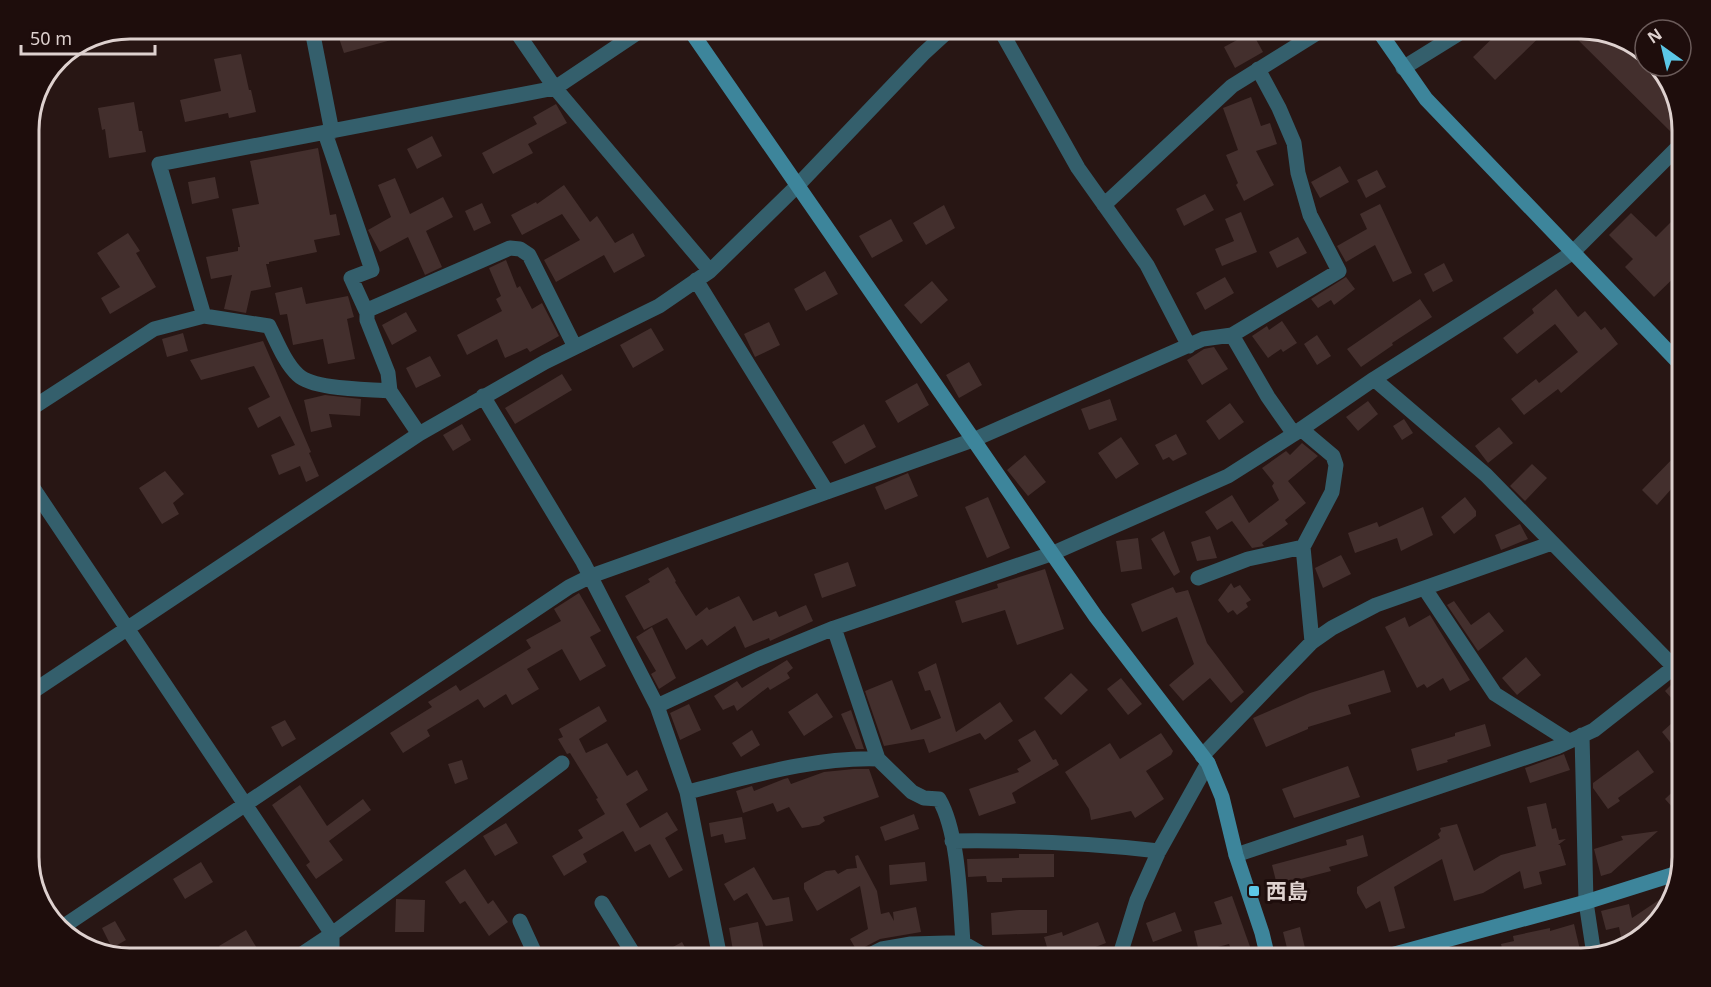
<svg xmlns="http://www.w3.org/2000/svg" width="1711" height="987" font-family="'Noto Sans','Noto Sans JP',sans-serif">
  <style>
    .building { fill: #432f2d }
    .lines { fill: none; stroke-linecap: round; stroke-linejoin: round }
    .street { stroke: #345f6c; stroke-width: 15 }
    .secondary { stroke: #3d859b; stroke-width: 15 }
    .poi-dot { fill: #5cc7e7; stroke: #1e0d0c; stroke-width: 2 }
    .labels { text-anchor: middle; dominant-baseline: central; stroke-width: 6; stroke-linejoin: round; paint-order: stroke }
    .poi-label { font-size: 21px; font-weight: bold; fill: #ded1cf; stroke: #1e0d0c; text-anchor: start }
    .rim { fill: none; stroke: #ded1cf; stroke-width: 3 }
  </style>
  <rect width="100%" height="100%" fill="#281614"/>
  <path class="building" d="M1581,28L1632,42L1645,55V66H1650L1671,87L1682,124L1673,134L1567,29Z
    M1502,29H1548L1495,80L1473,57Z
    M1252,32L1263,52L1235,68L1224,47Z
    M338,35H394L395,39L344,53Z
    M241,54L249,90H251L256,112L229,118L228,113L185,122L180,100L221,91L214,59Z
    M1251,97L1261,126L1270,123L1277,144L1256,151L1274,185L1244,201L1236,185L1238,183L1226,155L1238,150L1223,108Z
    M134,102L139,131H142L146,152L109,158L105,129L102,130L98,108Z
    M556,104L567,123L528,144L533,153L493,174L482,153L537,124L533,117Z
    M432,136L442,156L417,169L407,149Z
    M318,148L330,215L336,214L340,235L314,240L317,252L269,262V264H266L271,287L251,291L246,313L224,309L232,275L211,279L206,257L238,251V247H240L232,209L259,204L250,161Z
    M1340,166L1349,182L1320,198L1311,182Z
    M1377,170L1386,187L1366,198L1357,180Z
    M215,177L219,198L192,204L188,182Z
    M395,178L410,214L443,197L453,217L426,231L442,267L425,275L408,237L380,252L368,230L391,217L378,185Z
    M564,185L590,222L597,216L615,243L633,233L645,256L614,273L604,255L556,282L544,260L580,240L562,214L522,235L511,215L536,202L537,204Z
    M1205,194L1214,210L1184,226L1176,209Z
    M482,203L491,223L474,231L465,211Z
    M1380,204L1412,273L1393,282L1375,245L1346,262L1337,246L1367,229L1360,214Z
    M944,205L955,228L926,245L913,223Z
    M1682,211V270L1654,297L1625,267L1633,259L1609,235L1631,213L1656,237Z
    M1241,212L1257,252L1222,266L1215,249L1234,241L1225,219Z
    M891,219L903,241L872,258L859,236Z
    M128,233L140,251L136,253L156,287L110,314L101,298L120,287L97,253Z
    M1298,237L1307,253L1277,268L1269,252Z
    M506,260L517,288L520,286L532,309L542,303L559,336L530,352L527,348L505,358L497,339L467,355L457,335L502,311L496,299L501,296L489,268Z
    M1444,263L1453,281L1433,292L1424,274Z
    M825,271L838,294L806,311L794,289Z
    M1225,277L1234,293L1205,310L1196,293Z
    M1346,277L1355,289L1334,305L1331,300L1318,308L1311,299Z
    M932,281L948,300L921,324L904,305Z
    M302,287L306,304L348,296L354,317L347,319L355,359L328,364L323,339L293,345L287,314L280,315L275,293Z
    M1556,289L1578,317L1585,311L1601,330L1605,327L1618,344L1561,393L1558,389L1524,415L1511,399L1536,379L1539,383L1578,352L1555,324L1517,354L1503,338L1534,313L1532,309Z
    M1420,299L1432,317L1392,343L1393,345L1361,367L1347,349Z
    M406,312L417,331L392,345L382,325Z
    M1282,321L1297,343L1283,352L1281,349L1268,358L1252,336L1267,326L1269,330Z
    M769,322L780,345L755,357L744,334Z
    M651,328L664,350L633,368L620,345Z
    M183,333L188,351L167,357L162,339Z
    M1317,335L1331,356L1317,365L1304,344Z
    M263,341L311,452L309,453L319,476L306,482L300,466L279,475L271,455L295,445L280,416L258,428L248,408L270,397L254,366L201,380L190,360Z
    M1214,347L1228,369L1202,385L1187,360L1204,349Z
    M430,356L441,376L416,388L406,368Z
    M969,362L982,385L959,398L946,375Z
    M562,374L572,390L515,424L505,408Z
    M917,383L929,405L898,423L885,401Z
    M325,395L361,399L360,416L329,414L332,427L311,432L304,400Z
    M1110,399L1117,420L1089,430L1081,409Z
    M1368,401L1378,414L1358,431L1346,417Z
    M1230,403L1244,422L1219,440L1206,421Z
    M1404,419L1413,433L1402,440L1393,426Z
    M462,424L471,440L453,451L443,435Z
    M864,424L876,447L845,464L832,442Z
    M1499,427L1513,443L1488,463L1475,446Z
    M1176,434L1187,454L1173,461L1169,457L1163,460L1155,445Z
    M1121,437L1139,464L1116,479L1098,453Z
    M1302,443L1318,456L1288,481L1306,503L1285,520L1288,524L1262,543L1264,546L1252,548L1232,521L1217,530L1205,512L1232,495L1249,523L1279,500L1272,486L1274,483L1262,468L1286,451L1290,455Z
    M1682,449V477L1657,505L1642,490Z
    M1025,455L1046,482L1028,496L1007,470Z
    M1532,464L1547,478L1525,501L1510,486Z
    M165,471L184,494L173,503L179,514L162,524L139,488Z
    M908,473L918,496L885,510L875,487Z
    M988,497L1010,548L987,558L965,507Z
    M1465,497L1476,511V516L1454,534L1441,517Z
    M1423,507L1433,535L1401,551L1397,538L1355,553L1348,533L1377,522L1379,527Z
    M1520,524L1528,539L1501,550L1495,535Z
    M1164,531L1180,572L1174,576L1151,539Z
    M1210,536L1217,558L1197,561L1191,542Z
    M1138,538L1142,569L1121,572L1116,541Z
    M1341,555L1351,574L1323,588L1315,568Z
    M848,562L856,586L822,598L814,574Z
    M668,567L676,581L675,582L696,616L707,607L709,610L739,596L753,621L776,611L779,617L806,605L813,621L770,641L769,638L745,648L735,626L707,646L702,639L686,650L667,618L644,630L625,596L650,582L648,579Z
    M1045,569L1064,629L1017,645L1005,610L962,623L955,601L998,588L997,584Z
    M1231,583L1234,588L1240,585L1251,600L1246,603L1248,607L1237,615L1233,610L1228,613L1218,600Z
    M1173,587L1176,593L1188,590L1207,643L1244,692L1231,703L1210,678L1183,701L1169,685L1194,664L1177,617L1142,632L1131,604Z
    M579,593L601,631L590,637L606,666L580,681L562,649L527,669L539,689L512,705L506,694L484,708L478,699L427,730L430,736L403,753L390,733L432,707L428,702L456,685L460,691L531,648L526,640L561,621L554,609Z
    M1454,601L1471,625L1489,612L1504,631L1478,651L1447,605Z
    M1430,615L1470,680L1450,691L1443,678L1427,688L1424,684L1417,688L1385,627L1405,617L1409,627Z
    M652,627L676,678L659,689L651,674L656,671L636,637Z
    M1526,657L1541,675L1517,695L1502,678Z
    M787,660L793,668L787,673L790,678L770,690L768,687L737,711L734,705L723,710L714,696L737,681L742,688Z
    M936,663L956,732L1000,702L1013,721L985,740L980,733L929,753L924,739L884,746L865,691L892,680L911,730L941,718L930,690L925,691L918,672Z
    M1384,670L1391,692L1348,705L1351,714L1308,727V729L1266,747L1253,718L1310,693Z
    M1071,673L1088,690L1061,715L1044,698Z
    M1682,674V710L1665,691Z
    M1121,678L1142,704L1128,715L1107,689Z
    M817,693L833,717L804,736L788,712Z
    M689,704L701,730L680,740L670,713Z
    M599,706L607,721L579,739L586,753L607,743L627,776L637,770L648,790L626,804L640,828L667,812L678,830L665,838L683,870L669,878L650,844L635,852L623,831L583,854L587,862L564,876L552,856L583,838L578,830L605,814L596,799L598,798L570,753L567,754L558,739L563,737L559,729Z
    M851,710L864,749H856L841,714Z
    M1682,714V757L1662,732Z
    M285,720L296,739L282,747L271,727Z
    M1485,724L1491,746L1447,760L1448,762L1417,771L1411,749L1455,736V733Z
    M752,730L760,745L741,757L732,743Z
    M1035,730L1053,760L1056,759L1059,765L1012,793L1016,803L979,816L969,789L1019,772L1017,769L1031,761L1018,740Z
    M1161,733L1173,751L1171,755L1146,771L1164,799L1135,818L1131,811L1091,820L1089,809L1065,772L1110,743L1120,759Z
    M1638,750L1654,772L1618,798L1620,801L1608,809L1593,788V783Z
    M1564,754L1570,770L1530,783L1525,768Z
    M462,760L468,779L455,784L448,764Z
    M1348,766L1360,797L1294,818L1282,789Z
    M854,769H869L879,797L823,817L825,821L819,825L802,828L789,807L777,812L773,803L743,813L736,791L752,786L754,791L784,779L788,778L791,784L824,772Z
    M1682,783V818L1665,799Z
    M300,785L327,826L363,799L371,810L329,841L343,860L316,879L306,865L310,862L272,805Z
    M1546,803L1552,829L1556,828L1559,840L1566,839L1558,845H1560L1566,865L1539,872L1542,884L1524,889L1520,871L1483,893L1454,901L1442,859L1394,887L1405,928L1389,932L1380,901L1366,909L1357,893V887L1440,838L1438,834L1441,831L1440,828L1457,824L1474,871L1501,855L1536,846L1527,807Z
    M914,814L919,829L885,841L880,827Z
    M742,817L746,839L725,843L723,834L711,837L709,823Z
    M506,823L518,843L495,856L483,836Z
    M1658,831L1611,873L1601,876L1594,849L1623,840L1621,836Z
    M1363,835L1368,856L1329,867L1331,871L1277,885L1272,865L1347,845L1346,840Z
    M1019,854H1054V877L1002,878V882H987L986,876L968,877L967,859L1019,858Z
    M858,855L877,891L881,914L889,912L894,921L893,912L916,907L921,932L880,939L857,951L850,939L868,929L860,886L817,911L804,889V883L826,871L835,870L838,874L847,869L857,868L855,856Z
    M201,862L213,882L185,899L173,879Z
    M925,862L927,881L890,885L889,865Z
    M754,867L773,900L789,897L793,921L766,926L747,893L734,901L724,884Z
    M465,869L488,904L493,900L508,922L489,936L465,901L460,904L445,882Z
    M1674,890L1669,908L1632,945L1623,947L1619,927L1606,930L1601,911L1629,904L1632,918Z
    M1232,896L1254,958H1234L1229,944L1199,952L1194,931L1222,924L1214,902Z
    M396,899L425,900L424,932H395Z
    M1019,910H1047V933L992,935L991,913Z
    M1175,912L1182,931L1153,942L1146,923Z
    M115,921L126,940L112,948L102,928Z
    M758,922L764,950L734,956L729,928Z
    M1098,922L1106,943L1077,954L1076,950L1050,957L1044,937L1062,932L1063,936Z
    M1574,924L1580,950L1545,958H1504L1501,944L1514,941L1513,936L1550,928V931Z
    M1300,927L1305,948L1288,952L1283,932Z
    M246,930L258,950L244,958H226L219,946Z
    M682,942L691,958H653Z"/>
  <g class="lines">
    <path class="street" d="M1001,31L1078,168L1147,265L1189,346
      M518,34L555,88L710,271
      M313,35L332,132
      M1403,68L1466,29
      M325,133L372,270L351,278L367,313
      M1104,205L1232,86L1322,30
      M696,280L827,492
      M1232,335L1268,397L1294,434
      M1374,379L1486,475L1675,668
      M390,391L388,373L367,320V313L370,309L510,248L520,249L529,255L575,347
      M483,396L583,562L657,706L687,792L720,958
      M29,410L154,329L204,316
      M1301,429L1333,456L1336,465L1332,492L1303,547L1312,642
      M419,434L390,391C368,389 314,390 298,375C285,363 277,342 269,326L204,316L159,164L555,88L637,33
      M29,482L332,934V958
      M1198,578L1248,559L1303,547
      M1425,589L1495,694L1569,741
      M834,628L878,759
      M29,694L419,434L545,362L659,306L710,271L797,186L923,54L947,32
      M657,706L758,659L834,628L1051,554L1228,476L1294,434L1374,379L1572,253L1682,143
      M1582,735L1586,902L1594,955
      M1202,756L1312,642L1332,628L1376,605L1552,543
      M687,792C749,777 813,757 878,759L912,792L924,798L939,799C959,833 960,903 963,943
      M952,841C1022,840 1089,843 1159,851
      M1236,855L1557,747L1594,730L1682,661
      M602,903L636,958
      M520,921L537,958
      M61,928L569,587L591,576L973,440L1203,339L1232,335L1339,271L1310,215L1298,173L1294,143L1279,108L1258,69
      M296,958L332,934L562,763
      M864,958L882,949L911,944L947,943H963L989,958
      M1119,958L1137,900L1159,851L1208,763"/>
    <path class="secondary" d="M1378,30L1426,99L1682,366
      M692,33L1096,617L1208,763L1222,797L1236,855L1262,933L1268,958
      M1380,958L1586,902L1678,873"/>
  </g>
  <rect class="poi-dot" x="1248" y="885" width="12" height="12" rx="3"/>
  <g class="labels">
    <g class="poi-label">
      <text x="1266" y="891">西島</text>
    </g>
  </g>
  <path d="M0 0H1711V987H0ZM130 39H1581A91 91 0 0 1 1672 130V857A91 91 0 0 1 1581 948H130A91 91 0 0 1 39 857V130A91 91 0 0 1 130 39Z" fill="#1e0d0c" fill-rule="evenodd"/>
  <path class="rim" d="M130 39H1581A91 91 0 0 1 1672 130V857A91 91 0 0 1 1581 948H130A91 91 0 0 1 39 857V130A91 91 0 0 1 130 39Z"/>
  <g transform="translate(1663 48) rotate(326)"><circle r="28" fill="#1e0d0c" stroke="#6b5b5a" stroke-width="1.5"/>
  <path d="M0-4.5L10 22L0 15L-10 22Z" fill="#5cc7e7"/>
  <text y="-9" font-size="16" font-weight="bold" text-anchor="middle" fill="#ded1cf">N</text>
  </g>
  <path d="M21 45v9h134v-9" fill="none" stroke="#ded1cf" stroke-width="3"/>
  <text x="30" y="45" font-size="18" fill="#ded1cf" stroke="#1e0d0c" stroke-width="4.5" paint-order="stroke">50 m</text>
</svg>
